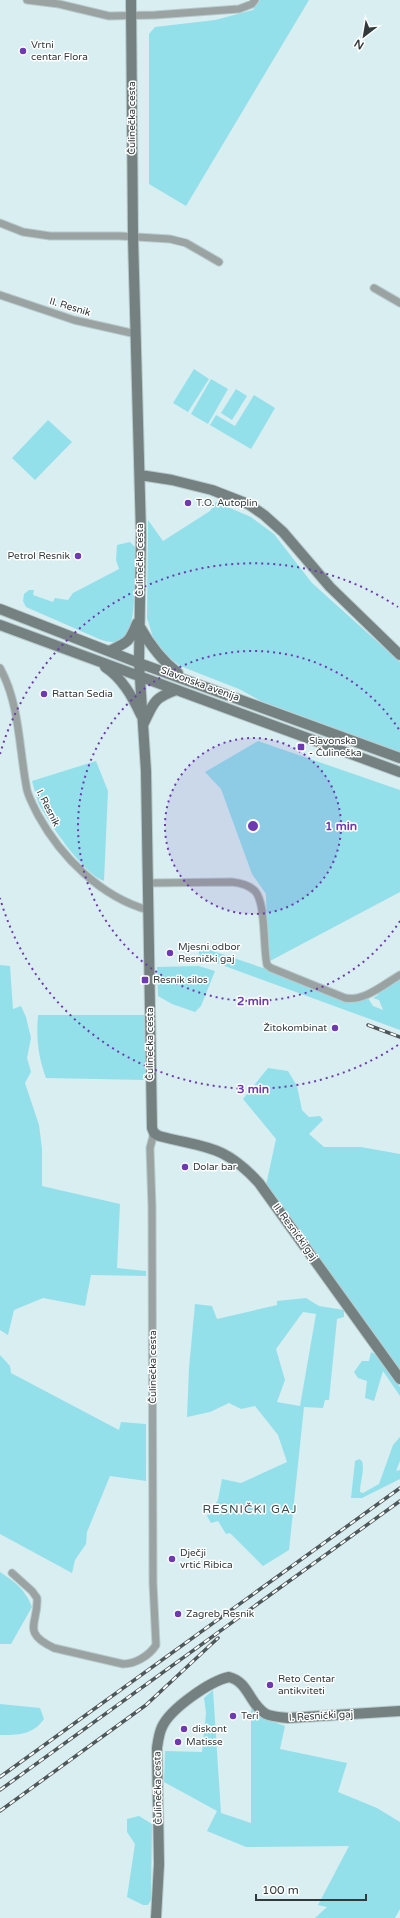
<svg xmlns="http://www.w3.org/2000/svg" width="400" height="1918" font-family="'Varela Round',sans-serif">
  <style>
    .green { fill: #93e0eb; fill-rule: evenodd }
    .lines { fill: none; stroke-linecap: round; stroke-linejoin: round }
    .street-casing { stroke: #b7cacc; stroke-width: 9 }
    .secondary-casing { stroke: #b7cacc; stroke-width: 12 }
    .street { stroke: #9aa3a2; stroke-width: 7 }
    .secondary { stroke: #748180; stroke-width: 10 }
    .rail-casing { stroke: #4e585a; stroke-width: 3.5 }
    .rail { stroke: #fff; stroke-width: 2; stroke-dasharray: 6; stroke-linecap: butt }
    .ring { fill: none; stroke: #6e3ab1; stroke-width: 2; stroke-dasharray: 2 4 }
    .poi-dot { fill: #6e3ab1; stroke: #fff; stroke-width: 1.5 }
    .labels { text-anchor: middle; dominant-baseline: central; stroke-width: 3; stroke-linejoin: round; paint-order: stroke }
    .poi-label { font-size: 10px; fill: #31393a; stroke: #fff; text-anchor: start }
    .street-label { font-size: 10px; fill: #31393a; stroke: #fff }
    .quarter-label { font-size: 12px; letter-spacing: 1px; fill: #3a4b4e; stroke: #fff }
    .centre { fill: #6e3ab1; stroke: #fff; stroke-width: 2 }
    .ring-label { font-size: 12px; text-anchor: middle; font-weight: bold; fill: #6e3ab1; stroke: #fff; stroke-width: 3; stroke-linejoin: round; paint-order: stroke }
  </style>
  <rect width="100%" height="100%" fill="#d9eef1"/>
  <path class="green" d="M260,0H309L186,206L149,184V34L155,27L215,20L253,10Z
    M194,369L209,379L188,412L173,403Z
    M211,379L228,389L208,424L191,414Z
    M236,389L247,396L232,420L221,413Z
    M254,395L275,408L251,449L210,425L216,415L235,426Z
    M48,420L72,442L35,480L12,458Z
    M216,502L251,517L274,534L312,583L400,662V752L261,701L239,689L180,666L156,647L147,618L148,520L163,541L210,511Z
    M130,542L135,547C135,565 137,625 125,637C117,645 108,642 99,639L26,607L23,601L24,594L29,590H34L33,595L53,602L55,598L68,600L73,593L119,569L116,560L117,545Z
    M258,741L400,790V892L270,961L268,957L266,894L252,874L221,789L205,772Z
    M96,761L108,791L104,881C84,875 49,823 39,804C36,797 34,788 32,781Z
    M207,949L269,970L350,1001L358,1002L368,998L373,1006L383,1010L379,1000L373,998L378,995L377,993L400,979V1030L200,957L198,950Z
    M0,965L10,966L13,1009L21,1006L26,1017L31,1038L27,1058L31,1072L25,1083L39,1125L42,1149V1186L120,1204L117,1268L146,1271V1276L91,1275L85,1306L43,1298L14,1310L8,1335L0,1330Z
    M199,966L215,971L201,1006L195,1012L172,1004L158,996L157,967Z
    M38,1015H145L146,1080L46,1078C38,1056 36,1038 38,1015Z
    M268,1068L288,1071L297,1086L302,1110L309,1117L320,1116L323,1120L309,1134L324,1147H361L400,1154V1370L266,1185L276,1139L243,1099Z
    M306,1298L319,1306L344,1310V1317L337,1319L329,1400H325L323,1408L304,1407L289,1550L263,1566L230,1533L226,1534L218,1521L211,1523L207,1516L218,1500L222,1479L241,1483L287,1462L278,1435L255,1406L241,1409L229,1403L210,1412L187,1417L189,1368L195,1304L212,1306L217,1319L277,1305V1301ZM303,1312L316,1314L300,1406L277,1402L285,1380L276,1349Z
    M371,1352L378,1356L400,1387V1396L383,1371L374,1401L365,1398L367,1381L358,1378L354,1372L362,1361H369Z
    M0,1355L10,1366L11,1373L119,1430L121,1422L146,1424V1481L110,1476L87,1532L86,1544L75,1560L72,1573L0,1534Z
    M400,1437V1461L396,1471L400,1470V1479L362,1498H351L355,1461L359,1459L362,1461C365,1471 360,1481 360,1492L363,1493L379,1484L393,1445Z
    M0,1572C14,1581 26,1590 32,1607L11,1644H0Z
    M213,1690L221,1813L251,1823V1708H254L268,1720L285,1726L280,1749L347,1763L338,1792L377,1808L400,1822V1909L395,1918H315L327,1907L318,1905L349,1846L246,1847L207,1831L217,1811L164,1782L165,1751L202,1752L206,1713L204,1698Z
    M0,1704L40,1708L44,1719C33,1735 18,1735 0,1735Z
    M139,1816L152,1824L151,1900L148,1905H143L127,1897L135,1844L127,1832V1819Z"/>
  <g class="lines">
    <g class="street-casing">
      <path id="street" d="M27,0L59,4L109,16L155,15L239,9L252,4L255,0
        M0,223L23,232L50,236H120L170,239L186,243L219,262
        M374,288L400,303
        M0,295L74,320L136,334
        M0,668C20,704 19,750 27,790C29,798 34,807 38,815C61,857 101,897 148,910
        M148,883L232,882C241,883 249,885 255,891C266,903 263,947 267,965L271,968L345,998C364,1002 384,984 400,975
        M12,1573L32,1591L37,1598C39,1623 20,1632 54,1648L123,1664C135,1664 149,1656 156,1645L153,1583L152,1207L150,1148L154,1133"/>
    </g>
    <g class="secondary-casing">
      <path id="secondary" d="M131,0L133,237L141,534L139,663L146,771L152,1128L154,1133L159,1136C205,1148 224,1144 259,1183L400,1379
        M140,475L172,480L212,490L248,504L264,515L283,532L330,587L400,655
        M0,609L139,663L400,758
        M0,625L400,772
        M140,627C150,645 161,660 178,673
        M109,651C128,642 129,643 137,623
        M105,667C122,678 132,696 141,715
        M144,723C154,702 154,698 176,690
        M156,1918L159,1864L157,1748C158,1741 159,1733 162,1727C170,1709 210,1681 229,1677C249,1682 249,1704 266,1714C273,1717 280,1717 288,1718L400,1711"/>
    </g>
    <use href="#street" class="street"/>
    <use href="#secondary" class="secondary"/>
    <g class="rail-casing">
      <path id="rail" d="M368,1025L400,1037
        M0,1777L400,1488
        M0,1790L400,1501
        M0,1811L146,1705L218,1638"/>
    </g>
    <use href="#rail" class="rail"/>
  </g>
  <circle cx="253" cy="826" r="88" fill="#6e3ab1" fill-opacity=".12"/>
  <g class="ring">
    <circle cx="253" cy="826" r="88"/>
    <path d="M400 921A175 175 0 1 1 400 731"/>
    <path d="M398 1045A263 263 0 0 1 0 898M0 754A263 263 0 0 1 398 607"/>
  </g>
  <g class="poi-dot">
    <circle cx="23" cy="51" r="4"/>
    <circle cx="188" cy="503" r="4"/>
    <circle cx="78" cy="556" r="4"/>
    <circle cx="44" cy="694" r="4"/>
    <rect x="297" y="743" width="8" height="8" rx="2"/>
    <circle cx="170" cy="953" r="4"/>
    <rect x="141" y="976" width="8" height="8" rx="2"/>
    <circle cx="335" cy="1028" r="4"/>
    <circle cx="185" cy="1167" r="4"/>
    <circle cx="172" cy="1559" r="4"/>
    <circle cx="178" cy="1614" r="4"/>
    <circle cx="270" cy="1685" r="4"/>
    <circle cx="233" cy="1716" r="4"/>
    <circle cx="184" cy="1729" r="4"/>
    <circle cx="178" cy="1742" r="4"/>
  </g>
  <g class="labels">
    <g class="poi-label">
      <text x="31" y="45">Vrtni<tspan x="31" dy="12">centar Flora</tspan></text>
      <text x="196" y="503">T.O. Autoplin</text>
      <text x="70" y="556" text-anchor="end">Petrol Resnik</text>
      <text x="52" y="694">Rattan Sedia</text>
      <text x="309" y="741">Slavonska<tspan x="309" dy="12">- Čulinečka</tspan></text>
      <text x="178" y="947">Mjesni odbor<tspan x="178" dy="12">Resnički gaj</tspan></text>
      <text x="153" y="980">Resnik silos</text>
      <text x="327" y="1028" text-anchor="end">Žitokombinat</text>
      <text x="193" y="1167">Dolar bar</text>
      <text x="180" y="1553">Dječji<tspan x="180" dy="12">vrtić Ribica</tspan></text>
      <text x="186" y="1614">Zagreb Resnik</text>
      <text x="278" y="1679">Reto Centar<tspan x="278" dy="12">antikviteti</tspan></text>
      <text x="241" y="1716">Teri</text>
      <text x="192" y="1729">diskont</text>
      <text x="186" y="1742">Matisse</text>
    </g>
    <g class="street-label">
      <text transform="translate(132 118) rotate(-90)">Čulinečka cesta</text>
      <text transform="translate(70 307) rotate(17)">II. Resnik</text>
      <text transform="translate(140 560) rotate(-90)">Čulinečka cesta</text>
      <text transform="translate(200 684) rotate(20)">Slavonska avenija</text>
      <text transform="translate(48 808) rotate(63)">I. Resnik</text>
      <text transform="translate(150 1044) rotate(-90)">Čulinečka cesta</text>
      <text transform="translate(295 1232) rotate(54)">II. Resnički gaj</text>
      <text transform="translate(153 1367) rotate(-90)">Čulinečka cesta</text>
      <text transform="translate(321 1716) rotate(-3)">I. Resnički gaj</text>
      <text transform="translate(158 1788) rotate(-91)">Čulinečka cesta</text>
    </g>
    <g class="quarter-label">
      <text x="250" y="1509">RESNIČKI GAJ</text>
    </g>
  </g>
  <circle cx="253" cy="826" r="6" class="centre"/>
  <g class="ring-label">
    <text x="341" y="830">1 min</text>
    <text x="253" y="1005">2 min</text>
    <text x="253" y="1093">3 min</text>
  </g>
  <g transform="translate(364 36) rotate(211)" stroke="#ffffff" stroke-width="3" paint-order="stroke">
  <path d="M0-3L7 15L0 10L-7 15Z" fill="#31393a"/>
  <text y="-6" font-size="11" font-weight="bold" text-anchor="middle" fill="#31393a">N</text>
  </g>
  <path d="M256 1894v6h110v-6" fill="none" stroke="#31393a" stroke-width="2"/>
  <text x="262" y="1894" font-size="12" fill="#31393a" stroke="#ffffff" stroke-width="3" paint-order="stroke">100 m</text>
</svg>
